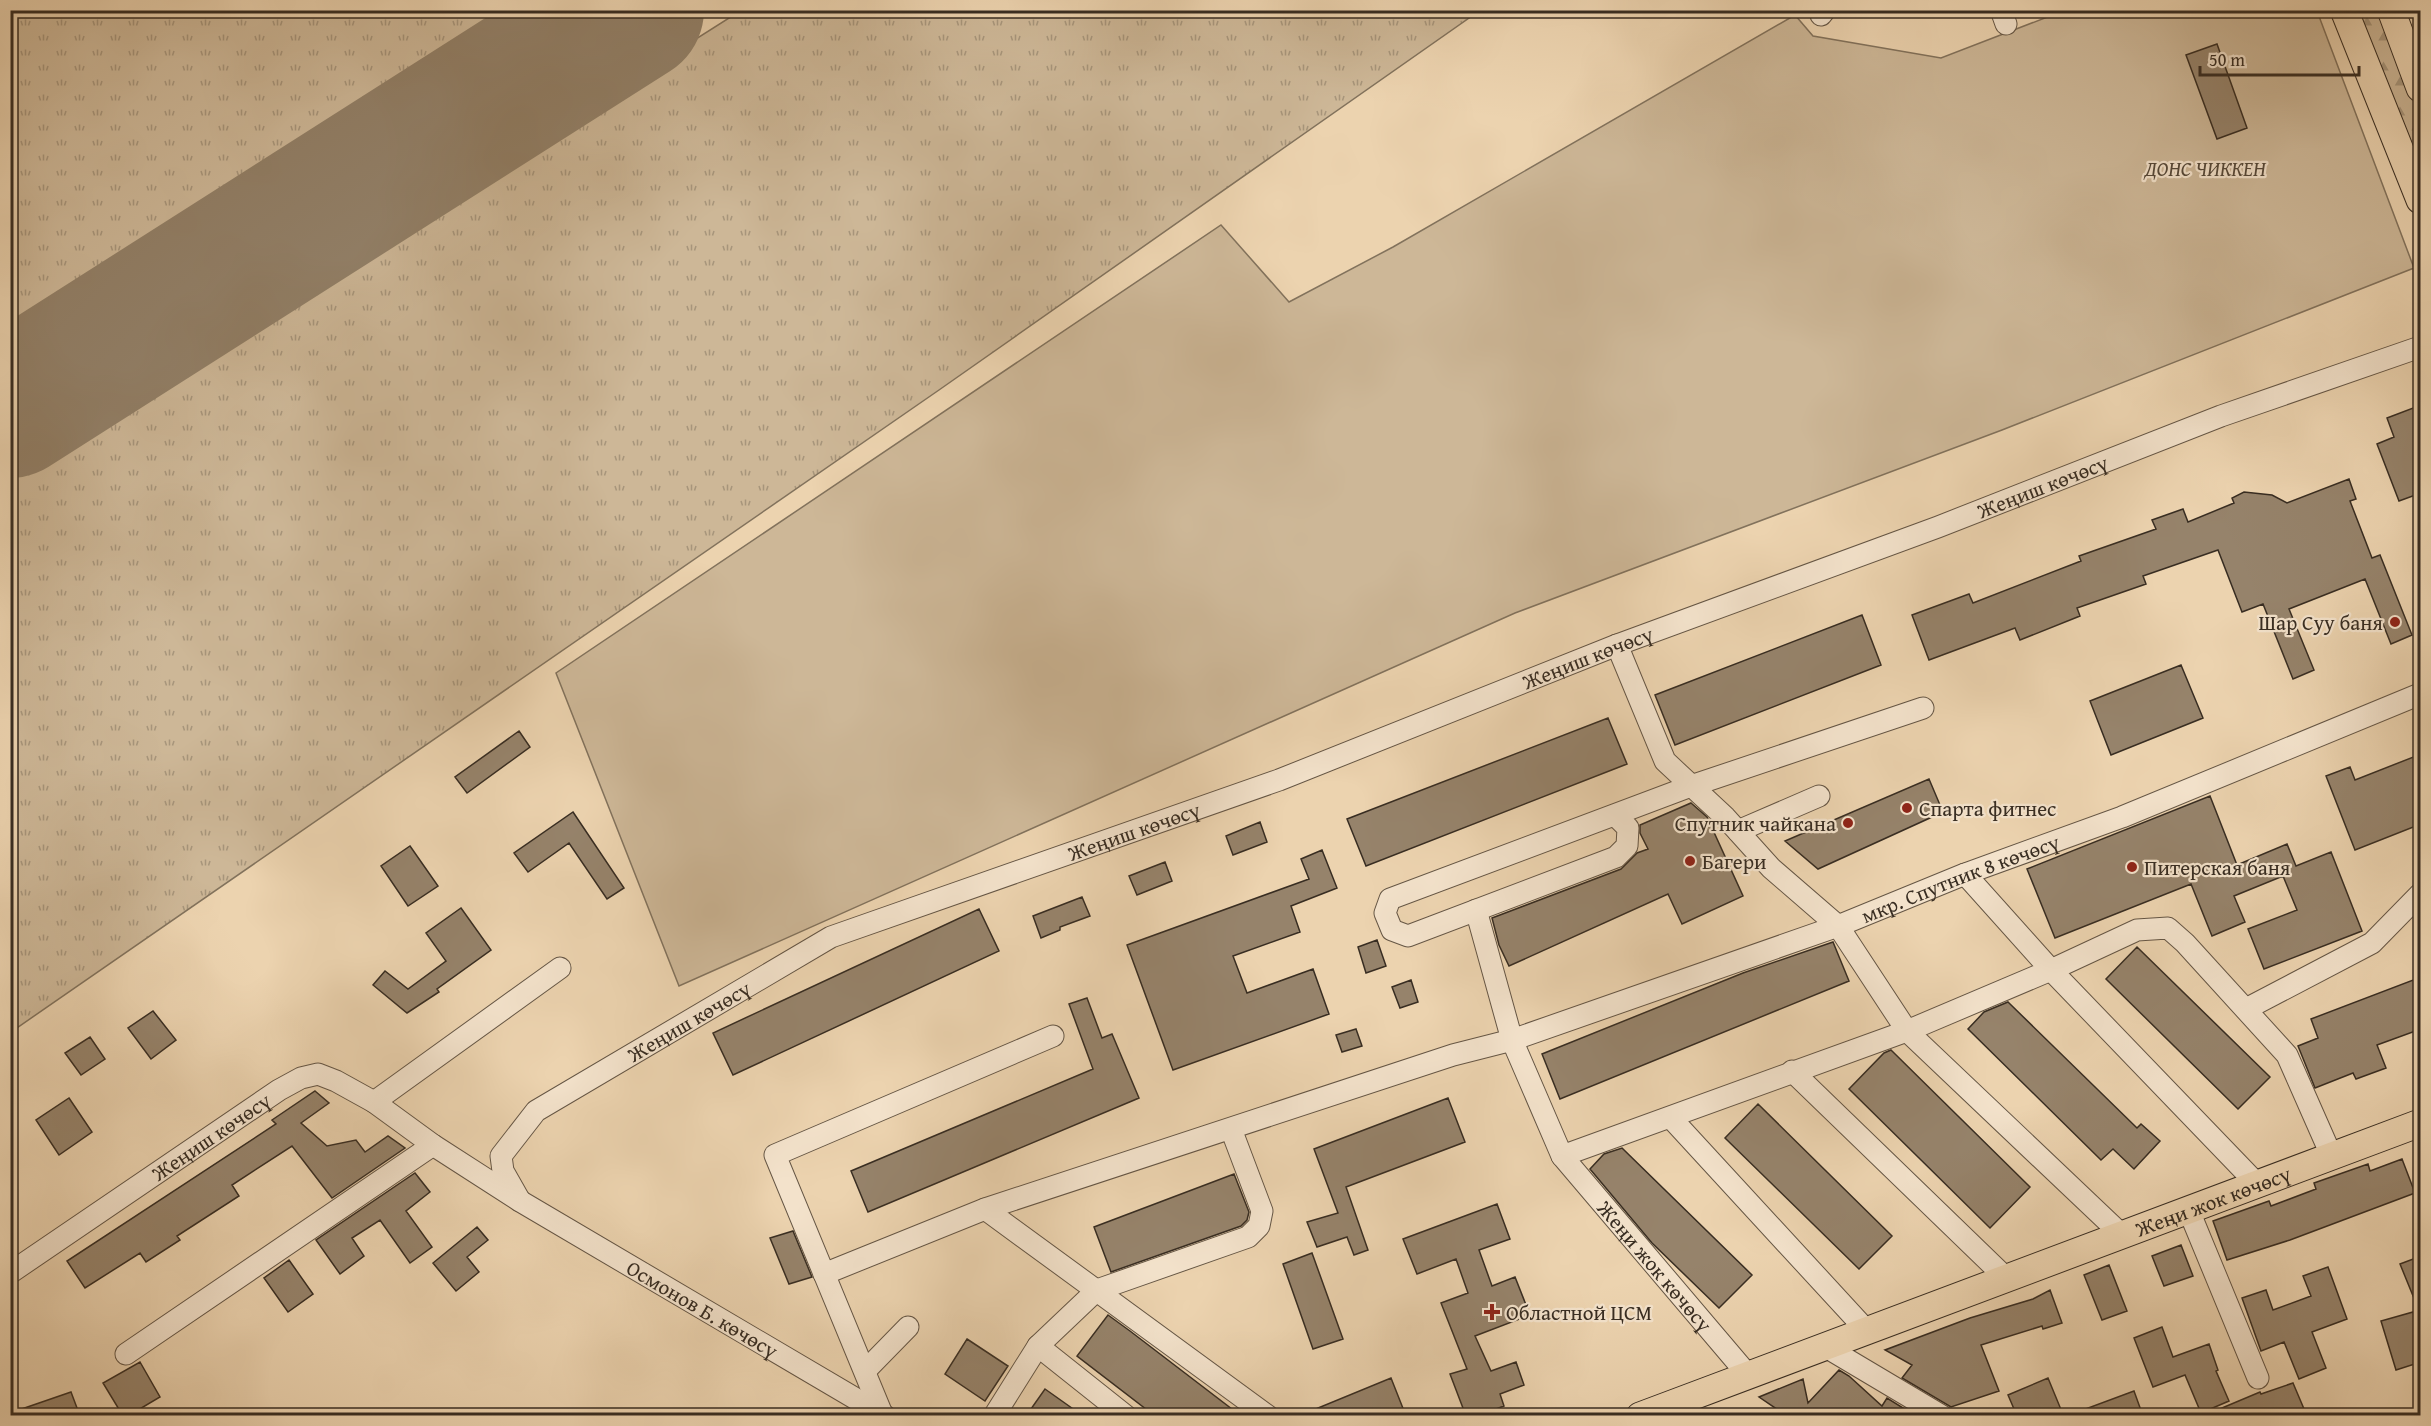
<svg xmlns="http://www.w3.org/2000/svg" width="2431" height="1426" font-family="'Gentium Book Plus',serif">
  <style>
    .grass { fill: url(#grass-tufts); stroke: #82725c; stroke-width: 1.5 }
    .forest { fill: url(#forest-firs); stroke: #82725c; stroke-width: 1.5 }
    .green { fill: #cdb797; stroke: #82725c; stroke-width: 1.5 }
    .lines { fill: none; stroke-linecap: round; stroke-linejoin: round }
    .runway { stroke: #928068; stroke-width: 144 }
    .building { fill: #96836b; stroke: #382d22; stroke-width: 1.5 }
    .minor-casing { stroke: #655645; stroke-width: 23 }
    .major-casing { stroke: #382d22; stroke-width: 29 }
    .minor { stroke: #f3e2cb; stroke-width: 21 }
    .major { stroke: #ecd3af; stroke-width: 27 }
    .poi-dot { fill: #8f2418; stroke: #f3e2cb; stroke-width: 2 }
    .labels { text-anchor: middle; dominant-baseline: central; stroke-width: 4.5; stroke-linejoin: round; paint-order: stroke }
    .park-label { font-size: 21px; font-style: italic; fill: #564939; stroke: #f3e2cb }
    .street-label { font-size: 21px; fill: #382d22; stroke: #f3e2cb }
    .poi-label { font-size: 21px; fill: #382d22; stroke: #f3e2cb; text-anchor: start }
  </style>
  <defs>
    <pattern id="grass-tufts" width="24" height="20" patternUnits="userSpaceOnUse" patternTransform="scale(1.5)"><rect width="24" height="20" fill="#cdb797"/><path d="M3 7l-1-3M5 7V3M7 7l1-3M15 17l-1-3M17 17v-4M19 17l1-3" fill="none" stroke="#a7957b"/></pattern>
    <pattern id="forest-firs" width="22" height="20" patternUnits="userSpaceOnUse" patternTransform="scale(1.5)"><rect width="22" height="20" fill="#cdb797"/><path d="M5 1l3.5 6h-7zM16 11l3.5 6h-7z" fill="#a7957b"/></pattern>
  </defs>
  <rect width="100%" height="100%" fill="#ecd3af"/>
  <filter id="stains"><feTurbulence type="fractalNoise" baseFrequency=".00333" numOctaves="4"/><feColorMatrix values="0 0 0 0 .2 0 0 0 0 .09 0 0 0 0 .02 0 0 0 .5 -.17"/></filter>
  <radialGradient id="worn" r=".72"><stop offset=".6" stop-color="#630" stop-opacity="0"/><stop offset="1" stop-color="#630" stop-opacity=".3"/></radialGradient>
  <path class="grass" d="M11,10H525V11L11,338Z
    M740,11H1479L939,390L11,1032V473Z"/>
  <path class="forest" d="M2358,11H2380L2420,118V176Z"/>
  <path class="green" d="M2063,11H2317L2414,268L2002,430L1515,613L679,986L556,673L1221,225L1289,302L1393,247L1795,15L1813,36L1941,58Z"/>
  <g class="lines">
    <path class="runway" d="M10,406L632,10"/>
  </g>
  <path class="building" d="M2217,44L2247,128L2217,139L2186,55Z
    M2421,405V493L2399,501L2377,444L2394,437L2387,418Z
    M2349,479L2356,499L2350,501L2372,558L2380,555L2412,635L2391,644L2365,579L2289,609L2314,670L2293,679L2263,604L2242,612L2218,550L2143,576L2146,584L2077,608L2080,616L2020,640L2015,628L1929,660L1912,615L1969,594L1973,603L2081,561L2079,556L2156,529L2152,520L2183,509L2188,522L2234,503L2232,498L2244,492L2272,495L2287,503Z
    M1862,615L1881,665L1675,745L1655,695Z
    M2181,665L2203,718L2111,755L2090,701Z
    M1608,718L1627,764L1366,866L1347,819Z
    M519,731L530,747L467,793L455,777Z
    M2421,754V824L2355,850L2326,776L2350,767L2355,780Z
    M1929,779L1943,812L1818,869L1785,841Z
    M2210,796L2237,865L2287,844L2296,866L2331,852L2362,931L2264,969L2248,929L2297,910L2283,876L2234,896L2245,922L2212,936L2191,884L2055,938L2027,869Z
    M1691,803L1707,817L1743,896L1682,924L1668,894L1509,966L1499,945L1492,918L1621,869L1637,853L1648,849L1640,833V825Z
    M573,812L624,888L607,899L569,843L528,872L514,853Z
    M1260,822L1267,842L1233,855L1226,836Z
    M410,846L438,886L408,906L381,866Z
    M1322,850L1337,888L1291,906L1300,932L1233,956L1247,993L1313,969L1329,1014L1173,1070L1127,945L1309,879L1301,859Z
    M1165,862L1172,881L1137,895L1129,876Z
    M1082,897L1090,916L1060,927V930L1041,938L1033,916Z
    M461,908L491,950L437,989L439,992L407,1013L373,985L385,971L408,989L446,961L426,933Z
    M979,909L999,951L733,1075L713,1033Z
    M1377,940L1386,966L1366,973L1358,947Z
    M1833,942L1849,981L1560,1099L1542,1054L1743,973Z
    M2137,947L2270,1077L2238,1109L2106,979Z
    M2421,977V1029L2377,1045L2386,1068L2356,1079L2353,1073L2315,1088L2298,1046L2318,1038L2311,1019Z
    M1411,980L1418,1002L1400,1008L1392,987Z
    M1087,998L1102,1038L1112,1034L1139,1098L868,1212L851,1171L1093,1069L1069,1004Z
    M2008,1002L2137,1128L2141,1124L2160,1141L2134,1169L2113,1149L2101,1160L1968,1029L1984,1012Z
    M153,1011L176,1040L151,1059L128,1028Z
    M1356,1029L1362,1046L1342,1052L1336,1035Z
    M90,1037L105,1059L81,1075L65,1053Z
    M1891,1050L2030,1187L1990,1228L1849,1089L1884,1053Z
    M315,1091L329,1103L301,1123L327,1146L356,1140L365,1152L388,1136L405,1148L332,1198L292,1146L232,1185L239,1196L177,1236L180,1240L146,1262L140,1253L85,1288L67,1261L276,1124L272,1120Z
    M69,1098L92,1132L59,1155L36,1120Z
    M1448,1098L1465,1142L1346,1187L1368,1250L1354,1255L1347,1237L1317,1247L1307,1222L1338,1213L1314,1149Z
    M1758,1104L1892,1236L1859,1269L1725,1138Z
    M1622,1148L1752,1275L1719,1308L1652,1243L1590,1169L1604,1154Z
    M2402,1159L2415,1193L2290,1240L2227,1260L2213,1221L2269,1201L2271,1206L2316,1189L2314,1183L2368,1164L2370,1171Z
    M415,1173L430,1192L406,1211L432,1247L410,1263L380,1220L352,1238L364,1256L340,1274L316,1240Z
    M1234,1174L1249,1212L1247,1220L1241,1226L1111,1272L1094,1227Z
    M1497,1204L1510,1239L1479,1250L1492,1286L1515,1277L1530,1315L1475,1336L1491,1371L1516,1362L1524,1385L1500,1394L1504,1406L1477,1416H1466L1450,1374L1467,1369L1441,1303L1468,1293L1456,1259L1417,1274L1403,1239Z
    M477,1227L488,1240L467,1257L479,1272L456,1291L433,1263Z
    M793,1231L812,1277L789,1284L770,1238Z
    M2181,1245L2193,1276L2164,1286L2152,1256Z
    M1312,1253L1343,1339L1313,1349L1283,1264Z
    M2421,1256V1313H2420L2400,1264Z
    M289,1260L313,1294L288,1312L264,1278Z
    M2109,1265L2127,1311L2102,1320L2084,1275Z
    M2328,1267L2347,1319L2312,1332L2326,1368L2299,1379L2284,1342L2261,1351L2242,1298L2266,1290L2273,1310L2311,1296L2303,1276Z
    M2050,1290L2062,1323L2043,1329L2042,1326L1981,1345L1999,1391L1951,1407L1902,1378L1912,1365L1885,1350L1970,1318L2033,1299Z
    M2413,1312L2421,1334V1362L2396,1370L2381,1321Z
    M1108,1315L1130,1331L1241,1416H1155L1077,1356Z
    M2162,1327L2173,1357L2209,1344L2218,1370L2216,1371L2229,1401L2201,1413L2185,1375L2153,1387L2134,1338Z
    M967,1339L1008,1366L985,1401L945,1374Z
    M140,1362L160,1397L128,1416H123L103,1383Z
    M1839,1370L1849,1376L1882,1406L1887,1398L1916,1416H1787L1759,1397L1803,1379L1808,1403Z
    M1391,1378L1406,1416H1301V1415Z
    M2048,1378L2062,1412L2052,1416H2017L2008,1395Z
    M2293,1383L2307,1416H2203L2260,1392L2261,1394Z
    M1045,1389L1083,1416H1026Z
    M2134,1391L2143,1416H2072V1414Z
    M71,1392L80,1416H11L10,1413Z"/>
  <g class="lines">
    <g class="minor-casing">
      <g id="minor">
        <path d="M2001,10L2006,24"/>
        <path d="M1821,15L1825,10"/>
        <path id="s1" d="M1617,645L1665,761L1725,817L1771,868L1838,926L1965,874L2122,817L2420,694"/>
        <path d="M1615,815L1628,828L1627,846L1616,857L1408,936L1392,930L1385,913L1390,899L1691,786L1923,708"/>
        <path d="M1738,831L1819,796"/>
        <path d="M1965,874L2051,970L2258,1185"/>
        <path d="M1476,910L1512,1040L1562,1156L1907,1031L2051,970L2137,930L2168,928L2185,943L2287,1055L2332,1157"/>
        <path d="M2246,1009L2372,943L2420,894"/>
        <path d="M1792,1071L2007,1279"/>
        <path d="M374,1102L560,968"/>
        <path d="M1671,1118L1868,1332"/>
        <path id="s2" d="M1562,1156L1748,1375"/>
        <path id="s3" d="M520,1201L503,1171L501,1156L536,1111L831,937L1279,780L1617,645L1938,527L2221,416L2420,347"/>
        <path d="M985,1209L1453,1055L1512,1040L1838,926L1907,1031L2123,1236"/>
        <path d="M2189,1211L2258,1378"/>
        <path id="s4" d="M10,1273L279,1090L301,1078L318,1074L336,1081L374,1102L433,1145L520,1201L885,1416"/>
        <path d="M824,1274L985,1209L1268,1416"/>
        <path d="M1826,1347L1942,1416"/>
        <path d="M126,1354L433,1145"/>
        <path d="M865,1371L908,1327"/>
        <path d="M882,1414L775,1155L1053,1036"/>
        <path d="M994,1416L1038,1346"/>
        <path d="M1126,1416L1038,1346L1097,1290L1248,1237L1259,1226L1262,1211L1231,1129"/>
      </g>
    </g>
    <g class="major-casing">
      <g id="major">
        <path d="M2344,10L2420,200"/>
        <path d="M2391,10L2420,88"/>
        <path id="s5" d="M1640,1416L2420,1123"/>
      </g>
    </g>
    <use href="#minor" class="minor"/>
    <use href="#major" class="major"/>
  </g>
  <g class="poi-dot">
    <circle cx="2395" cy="622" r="6"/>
    <circle cx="1907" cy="808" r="6"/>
    <circle cx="1848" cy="823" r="6"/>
    <circle cx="1690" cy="861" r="6"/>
    <circle cx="2132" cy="867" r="6"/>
    <path d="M1489 1303h6v6h6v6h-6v6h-6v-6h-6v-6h6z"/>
  </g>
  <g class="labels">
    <g class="park-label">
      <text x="2205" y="168">ДОНС ЧИККЕН</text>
    </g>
    <g class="street-label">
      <text stroke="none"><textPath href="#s3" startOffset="1742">Жеңиш көчөсү</textPath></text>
      <text stroke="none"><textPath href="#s3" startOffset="1256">Жеңиш көчөсү</textPath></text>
      <text stroke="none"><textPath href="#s3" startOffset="770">Жеңиш көчөсү</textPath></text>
      <text stroke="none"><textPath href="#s1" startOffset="496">мкр. Спутник 8 көчөсү</textPath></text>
      <text stroke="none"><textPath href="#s3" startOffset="284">Жеңиш көчөсү</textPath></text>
      <text stroke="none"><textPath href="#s4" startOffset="243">Жеңиш көчөсү</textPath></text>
      <text stroke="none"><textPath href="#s5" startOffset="612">Жеңи жок көчөсү</textPath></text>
      <text stroke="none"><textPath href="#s2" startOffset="144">Жеңи жок көчөсү</textPath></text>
      <text stroke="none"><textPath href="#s4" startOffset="819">Осмонов Б. көчөсү</textPath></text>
    </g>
    <g class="poi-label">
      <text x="2383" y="622" text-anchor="end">Шар Суу баня</text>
      <text x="1919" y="808">Спарта фитнес</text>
      <text x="1836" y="823" text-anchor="end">Спутник чайкана</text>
      <text x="1702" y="861">Багери</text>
      <text x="2144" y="867">Питерская баня</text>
      <text x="1506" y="1312">Областной ЦСМ</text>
    </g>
  </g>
  <rect width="2431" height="1426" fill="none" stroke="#ecd3af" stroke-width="36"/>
  <rect x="12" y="12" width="2407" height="1402" fill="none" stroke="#382d22" stroke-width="3"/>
  <rect x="18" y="18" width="2395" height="1390" fill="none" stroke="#382d22" stroke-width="1.5"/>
  <path d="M2200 66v9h159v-9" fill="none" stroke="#382d22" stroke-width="3"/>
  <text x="2209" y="66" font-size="18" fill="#382d22" stroke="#f3e2cb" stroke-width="4.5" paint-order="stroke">50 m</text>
  <rect width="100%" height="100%" filter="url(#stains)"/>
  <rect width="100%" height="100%" fill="url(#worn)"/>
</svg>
